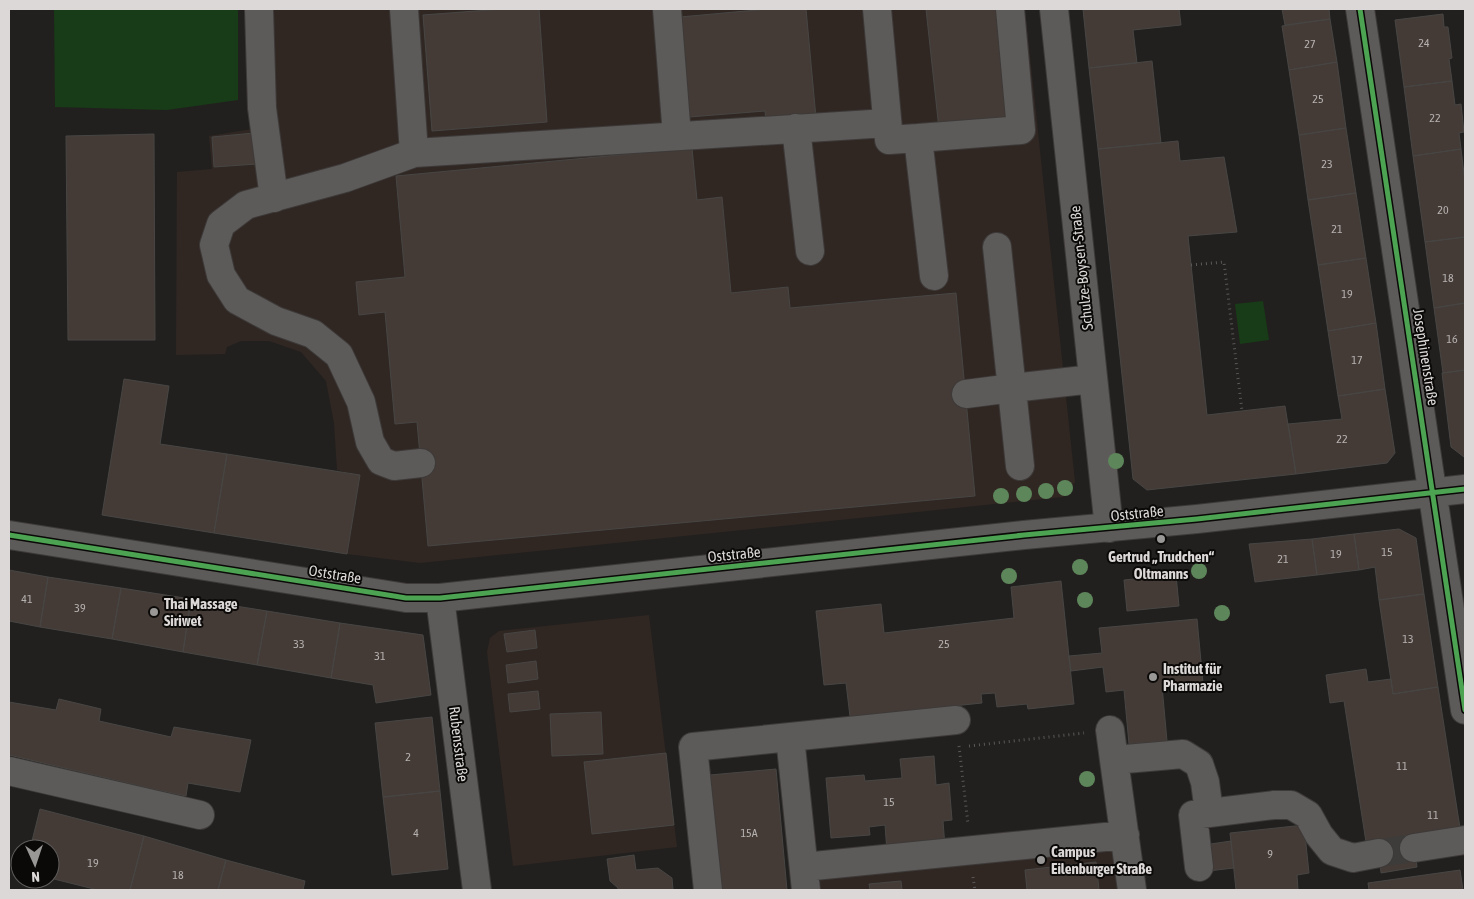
<svg xmlns="http://www.w3.org/2000/svg" width="1474" height="899" font-family="'Asap Condensed',sans-serif">
  <style>
    .built { fill: #302723 }
    .green { fill: #183c17 }
    .building { fill: #443b36; stroke: #474644 }
    .lines { fill: none; stroke-linecap: round; stroke-linejoin: round }
    .minor-tunnel { stroke: #3e3c3a; stroke-width: 28; stroke-dasharray: 28 14; stroke-linecap: butt }
    .minor-casing { stroke: #3d3a39; stroke-width: 30 }
    .path { stroke: #5a5858; stroke-width: 3; stroke-dasharray: 1 4; stroke-linecap: butt }
    .minor { stroke: #5d5b5a; stroke-width: 28 }
    .cycleway-casing { stroke: #0b0908; stroke-width: 8 }
    .cycleway { stroke: #4ca352; stroke-width: 5 }
    .tree { fill: #5e865b }
    .poi-dot { fill: #9a9896; stroke: #0b0908; stroke-width: 2 }
    .labels { text-anchor: middle; dominant-baseline: central; stroke-width: 4; stroke-linejoin: round; paint-order: stroke }
    .number-label { font-size: 12px; fill: #b5b1af }
    .street-label { font-size: 15px; fill: #dbd8d7; stroke: #0b0908 }
    .poi-label { font-size: 15px; font-weight: bold; fill: #dbd8d7; stroke: #0b0908; text-anchor: start }
  </style>
  <rect width="100%" height="100%" fill="#22201e"/>
  <path class="built" d="M250,9H1025L1075,482L1063,497L420,563L347,554L360,476L337,470L334,423L326,381L301,352L269,341H241L227,347L225,354L176,355L177,172L212,169L209,136L252,129Z
    M649,615L677,847L513,866L487,652L490,638L499,631Z
    M1114,845L1121,890H821L819,874Z"/>
  <path class="green" d="M54,9H238V100L167,110L55,107Z
    M1263,301L1269,340L1240,344L1235,304Z"/>
  <path class="building" d="M502,9H539L547,122L432,131L423,15Z
    M768,9H806L816,118L766,122L765,111L689,117L680,17Z
    M926,9H998L1009,122L939,129Z
    M1083,9H1179L1181,25L1133,30L1137,63L1089,68Z
    M1282,9H1329L1330,19L1285,25Z
    M1443,14L1444,27H1448L1452,58L1449,59L1452,81L1404,87L1395,20Z
    M1330,19L1337,62L1289,70L1282,26Z
    M1152,61L1161,143L1098,149L1089,68Z
    M1337,62L1346,128L1299,135L1289,70Z
    M1452,81L1455,105L1461,104L1464,132L1459,133L1461,149L1413,156L1404,87Z
    M1346,128L1356,193L1308,200L1299,135Z
    M254,133L257,164L214,167L212,137Z
    M154,134L155,340H68L66,136Z
    M1178,141L1180,161L1224,157L1237,232L1188,236L1207,415L1285,406L1296,474L1147,490L1133,479L1098,149Z
    M692,148L697,200L722,197L731,293L788,287L790,308L956,293L975,496L428,546L417,422L395,424L385,312L359,315L356,282L405,277L396,176Z
    M1461,149L1465,182V237L1425,242L1413,156Z
    M1356,193L1366,258L1318,265L1308,200Z
    M1465,237V303L1434,308L1425,242Z
    M1366,258L1376,323L1328,331L1318,265Z
    M1465,303V370L1443,373L1434,308Z
    M1376,323L1385,389L1338,396L1328,331Z
    M1465,370V457H1464L1451,447L1442,373Z
    M124,379L169,386L160,444L227,454L214,533L102,515Z
    M1385,389L1395,453L1387,463L1296,474L1288,424L1342,419L1338,396Z
    M227,454L360,475L347,554L214,533Z
    M1399,529L1416,538L1424,594L1379,600L1375,567L1359,570L1354,534Z
    M1354,534L1359,570L1317,575L1312,539Z
    M1312,539L1317,575L1255,582L1249,544Z
    M9,570L48,577L40,627L9,621Z
    M1176,575L1179,606L1127,611L1124,580Z
    M48,577L121,588L112,639L40,627Z
    M1061,581L1074,704L1028,709L1027,704L997,707L995,693L981,694L982,703L934,708L851,725L846,683L824,685L816,611L881,604L884,633L1014,618L1011,587Z
    M121,588L191,599L183,652L112,639Z
    M1424,594L1438,687L1393,694L1379,600Z
    M191,599L267,611L257,665L183,652Z
    M267,611L340,623L331,678L257,665Z
    M1197,619L1203,683L1162,686L1167,741L1129,744L1124,690L1106,692L1103,667L1071,671L1069,656L1102,653L1099,628Z
    M340,623L423,635L431,695L376,703L373,685L331,678Z
    M535,630L537,648L507,652L504,634Z
    M536,661L538,679L508,683L506,665Z
    M1366,669L1368,682L1391,679L1393,694L1438,687L1460,828L1366,842L1344,701L1330,703L1326,675Z
    M538,691L540,709L510,712L508,694Z
    M59,699L101,709L99,721L171,737L174,727L251,740L240,792L188,783L186,796L157,790L9,755V702L56,710Z
    M601,712L603,754L552,756L550,714Z
    M432,717L440,791L383,797L375,723Z
    M666,753L674,825L592,834L584,762Z
    M934,756L936,785L949,783L952,820L943,821L945,847L887,852L885,825L869,827L870,835L831,838L826,778L864,775L865,781L902,778L900,759Z
    M776,769L787,890H721L710,775Z
    M440,791L448,869L392,875L383,797Z
    M40,809L144,836L130,890H98L50,878V849H30Z
    M1304,825L1309,873L1297,875L1298,890H1236L1230,833Z
    M1413,835L1417,867L1381,873L1378,841Z
    M144,836L226,860L218,890H130Z
    M1231,841L1234,868L1208,871L1204,845Z
    M634,855L636,870L658,868L672,878L673,890H618V888L610,881L607,859Z
    M226,860L305,881L303,890H218Z
    M1096,862L1099,890H1027L1025,870Z
    M1460,870L1463,890H1369L1368,883Z
    M901,881L902,890H870L869,884Z"/>
  <g class="lines">
    <path class="minor-tunnel" d="M1379,853L1414,848"/>
    <g class="minor-casing">
      <path id="minor" d="M259,9L262,108L274,198
        M404,9L414,153L887,123
        M667,9L677,136
        M877,9L889,140L918,138L934,276
        M1054,9L1109,528
        M1360,9L1465,710
        M796,128L810,251
        M918,138L1021,130L1010,9
        M414,153L345,178L246,205L221,224L214,245L221,275L237,300L276,321L313,334L339,355L361,402L370,442L381,461L394,466L421,463
        M997,247L1020,466
        M966,394L1012,388L1093,379
        M9,535L394,596L406,598H440L1024,535L1197,519L1465,489
        M440,598L477,890
        M1110,730L1114,760
        M790,737L806,890
        M9,771L200,815
        M1414,848L1465,840
        M804,867L1125,835
        M1199,867L1193,815L1274,805H1291L1308,815L1319,835L1332,851L1353,858L1379,853
        M708,890L693,747L956,720
        M1132,890L1114,760L1183,754L1199,764L1205,782L1209,812"/>
    </g>
    <path class="path" d="M1191,265L1224,262L1242,411
      M959,746L968,824
      M969,746L1084,733
      M973,877L975,890"/>
    <use href="#minor" class="minor"/>
    <g class="cycleway-casing">
      <path id="cycleway" d="M1360,9L1465,710
        M9,535L394,596L406,598H440L1024,535L1197,519L1465,489"/>
    </g>
    <use href="#cycleway" class="cycleway"/>
  </g>
  <g class="tree">
    <circle cx="1116" cy="461" r="8"/>
    <circle cx="1065" cy="488" r="8"/>
    <circle cx="1046" cy="491" r="8"/>
    <circle cx="1024" cy="494" r="8"/>
    <circle cx="1001" cy="496" r="8"/>
    <circle cx="1080" cy="567" r="8"/>
    <circle cx="1199" cy="571" r="8"/>
    <circle cx="1009" cy="576" r="8"/>
    <circle cx="1085" cy="600" r="8"/>
    <circle cx="1222" cy="613" r="8"/>
    <circle cx="1087" cy="779" r="8"/>
  </g>
  <g class="poi-dot">
    <circle cx="1161" cy="539" r="5"/>
    <circle cx="154" cy="612" r="5"/>
    <circle cx="1153" cy="677" r="5"/>
    <circle cx="1041" cy="860" r="5"/>
  </g>
  <g class="labels">
    <g class="number-label">
      <text x="1424" y="43">24</text>
      <text x="1310" y="44">27</text>
      <text x="1318" y="99">25</text>
      <text x="1435" y="118">22</text>
      <text x="1327" y="164">23</text>
      <text x="1443" y="210">20</text>
      <text x="1337" y="229">21</text>
      <text x="1448" y="278">18</text>
      <text x="1347" y="294">19</text>
      <text x="1452" y="339">16</text>
      <text x="1357" y="360">17</text>
      <text x="1342" y="439">22</text>
      <text x="1387" y="552">15</text>
      <text x="1336" y="554">19</text>
      <text x="1283" y="559">21</text>
      <text x="27" y="599">41</text>
      <text x="80" y="608">39</text>
      <text x="1408" y="639">13</text>
      <text x="299" y="644">33</text>
      <text x="944" y="644">25</text>
      <text x="380" y="656">31</text>
      <text x="408" y="757">2</text>
      <text x="1402" y="766">11</text>
      <text x="889" y="802">15</text>
      <text x="1433" y="815">11</text>
      <text x="416" y="833">4</text>
      <text x="749" y="833">15A</text>
      <text x="1270" y="854">9</text>
      <text x="93" y="863">19</text>
      <text x="178" y="875">18</text>
    </g>
    <g class="street-label">
      <text transform="translate(1081 268) rotate(-96)">Schulze-Boysen-Straße</text>
      <text transform="translate(1426 357) rotate(81)">Josephinenstraße</text>
      <text transform="translate(1137 513) rotate(-6)">Oststraße</text>
      <text transform="translate(734 554) rotate(-6)">Oststraße</text>
      <text transform="translate(335 574) rotate(9)">Oststraße</text>
      <text transform="translate(459 744) rotate(83)">Rubensstraße</text>
    </g>
    <g class="poi-label">
      <text x="1161" y="556" text-anchor="middle">Gertrud „Trudchen“<tspan x="1161" dy="17">Oltmanns</tspan></text>
      <text x="164" y="603">Thai Massage<tspan x="164" dy="17">Siriwet</tspan></text>
      <text x="1163" y="668">Institut für<tspan x="1163" dy="17">Pharmazie</tspan></text>
      <text x="1051" y="851">Campus<tspan x="1051" dy="17">Eilenburger Straße</tspan></text>
    </g>
  </g>
  <rect width="1474" height="899" fill="none" stroke="#dbd8d7" stroke-width="20"/>
  <g transform="translate(35 864) rotate(177)"><circle r="24" fill="#0b0908" stroke="#5e5c5b"/>
  <path d="M0-4L9 19L0 12L-9 19Z" fill="#9a9896"/>
  <text y="-8" font-size="14" font-weight="bold" text-anchor="middle" fill="#dbd8d7">N</text>
  </g>
</svg>
